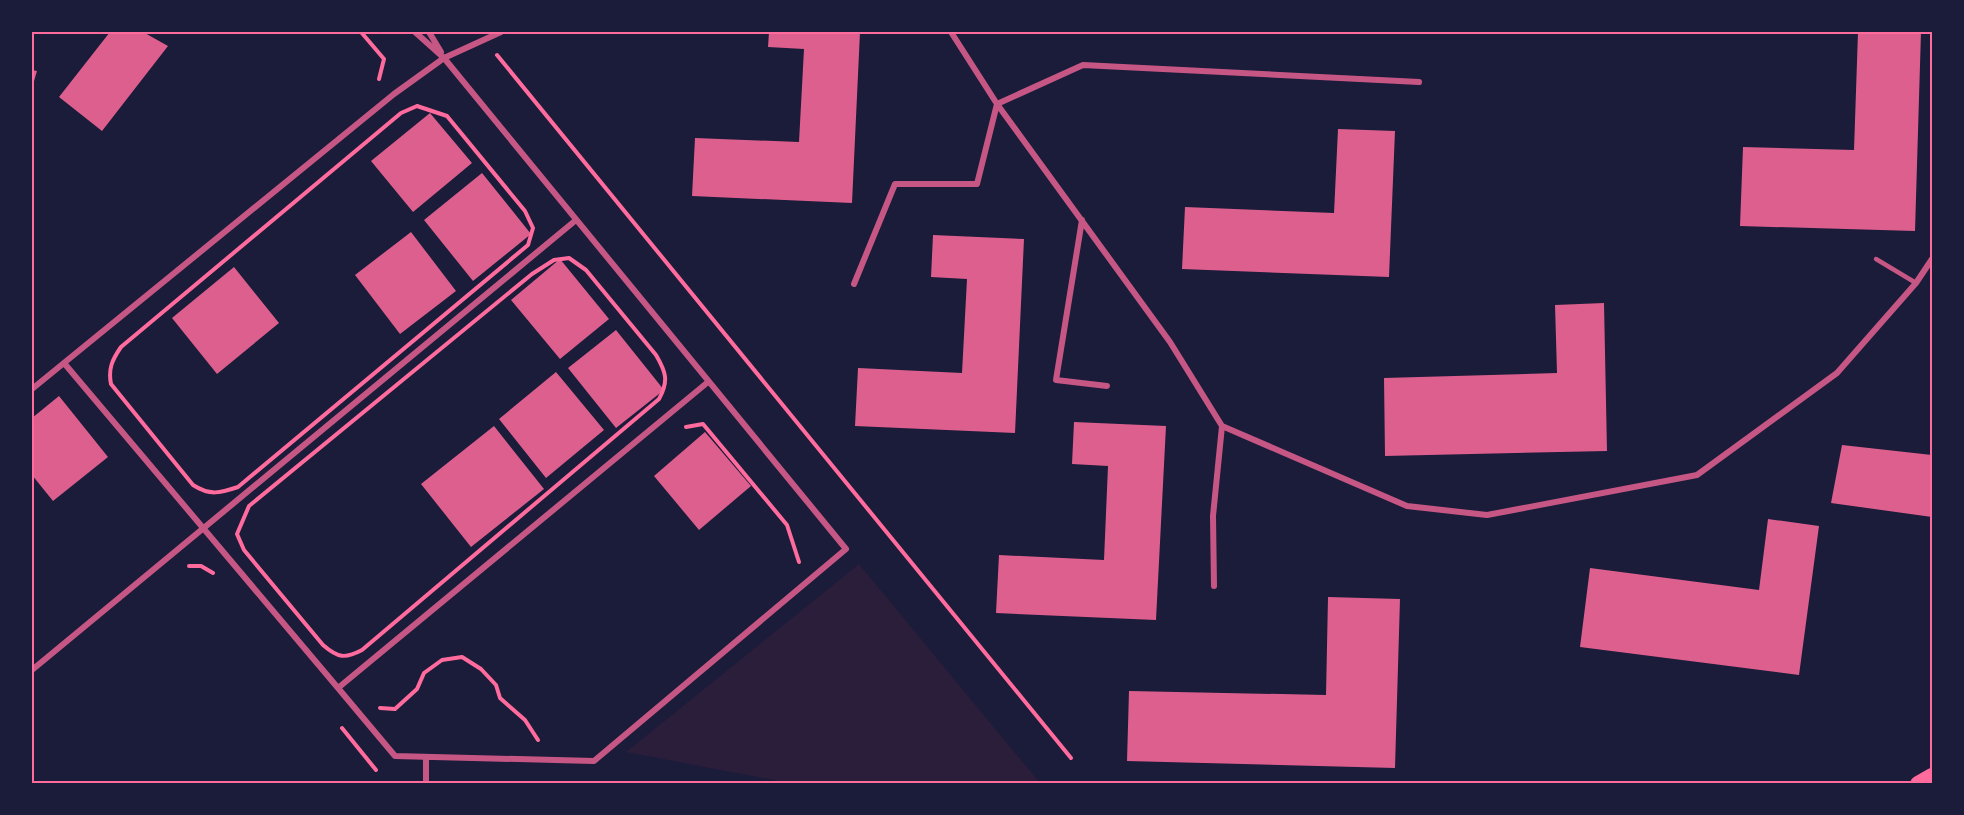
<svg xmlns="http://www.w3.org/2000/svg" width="1964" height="815" font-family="'Titillium Web',sans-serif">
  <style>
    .green { fill: #2a1e3b }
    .building { fill: #dd5f8e }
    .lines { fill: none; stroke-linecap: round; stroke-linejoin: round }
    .path { stroke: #ff6b9d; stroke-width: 4 }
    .service { stroke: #c65784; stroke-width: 4.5 }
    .minor { stroke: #c65784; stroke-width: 6 }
    .trunk { stroke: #ff6b9d; stroke-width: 16 }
    .neatline { fill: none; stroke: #ff6b9d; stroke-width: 2 }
  </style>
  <rect width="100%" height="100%" fill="#1b1b3a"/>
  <path class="green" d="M859,564L1040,783H789L626,752Z"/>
  <path class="building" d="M110,32H143L168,46L102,131L59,97Z
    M769,32H860L852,203L692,196L695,138L799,142L804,49L768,47Z
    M1858,32H1921L1915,231L1740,226L1743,147L1854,150Z
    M32,70L37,71L32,88Z
    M430,113L472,163L413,212L371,161Z
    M1338,129L1395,131L1389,277L1182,269L1185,207L1334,213Z
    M482,173L531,234L473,281L424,220Z
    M411,232L456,291L400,334L355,275Z
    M933,235L1024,239L1015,433L855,426L858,368L962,373L967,279L931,277Z
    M560,259L609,319L560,359L511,300Z
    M234,267L279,323L217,374L172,318Z
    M1604,303L1607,451L1385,456L1384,378L1557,373L1555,305Z
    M616,330L664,390L616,428L568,368Z
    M556,372L604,430L546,478L499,419Z
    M59,396L108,457L53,501L32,475V418Z
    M1074,422L1166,426L1156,620L996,613L999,555L1104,560L1108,466L1072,464Z
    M494,426L544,489L471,547L421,484Z
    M705,432L751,486L699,530L654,476Z
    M1842,445L1932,455V517L1831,503Z
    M1768,519L1819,526L1799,675L1580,647L1590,568L1759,590Z
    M1328,597L1400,599L1395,768L1127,761L1129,691L1326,695Z"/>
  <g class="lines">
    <path class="path" d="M361,32L384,59L379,79
      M497,55L1071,758
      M417,106L447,116L525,211L533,228L528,245L238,487C220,493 210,496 193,485L111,384C108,369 112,360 121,347L401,113Z
      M569,258L586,270L656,355C666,372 669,381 659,399L362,650C345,659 338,658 323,645L244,550L237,534L249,506L532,274L554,260Z
      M686,427L703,424L787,525L799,562
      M189,566H201L213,573
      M380,708L395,709L417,689L424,673L442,660L462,657L481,669L496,685L500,698L525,720L538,740
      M342,728L376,770"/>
    <path class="service" d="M1876,259L1916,283"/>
    <path class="minor" d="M415,32L444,58L846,549L594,761L395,756L338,688L708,382
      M429,32L441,52
      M951,32L997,104L1170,342L1222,426L1407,506L1487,515L1697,475L1837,373L1916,283L1932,259
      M1082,220L1056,380L1107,386
      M854,284L895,184H977L997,104L1083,65L1419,82
      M64,363L338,688
      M32,389L394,94L444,58L501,32
      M1214,586L1213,516L1222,426
      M32,670L576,220
      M426,758V784"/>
    <path class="trunk" d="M1918,784L1932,776"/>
  </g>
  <rect width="1964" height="815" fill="none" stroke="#1b1b3a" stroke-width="66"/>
  <rect x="33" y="33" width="1898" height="749" class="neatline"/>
</svg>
